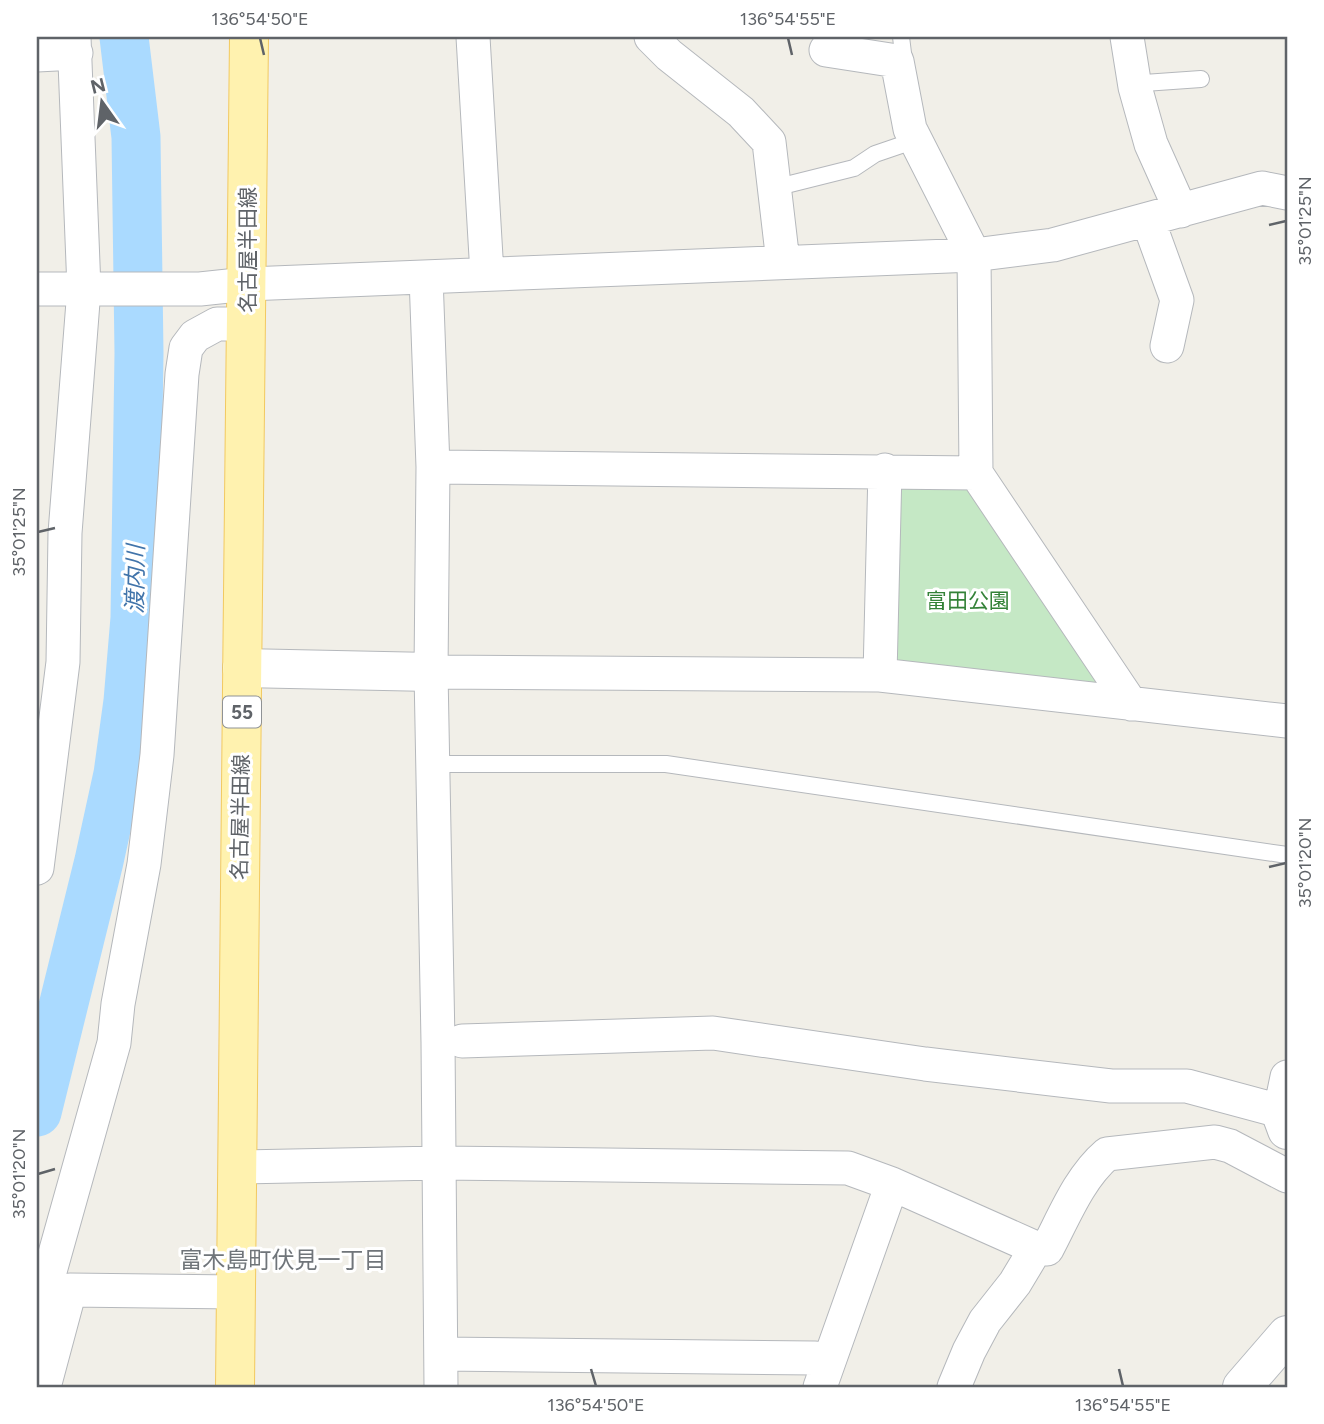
<svg xmlns="http://www.w3.org/2000/svg" width="1324" height="1424" font-family="Figtree,'Noto Sans JP',sans-serif">
  <style>
    .green { fill: #c5e8c5 }
    .lines { fill: none; stroke-linecap: round; stroke-linejoin: round }
    .river { stroke: #aadaff; stroke-width: 49 }
    .service-casing { stroke: #b5b8bc; stroke-width: 18 }
    .minor-casing { stroke: #b5b8bc; stroke-width: 35 }
    .tertiary-casing { stroke: #b5b8bc; stroke-width: 40 }
    .secondary-casing { stroke: #b6babf; stroke-width: 40 }
    .primary-casing { stroke: #f2c960; stroke-width: 40 }
    .service { stroke: #fff; stroke-width: 16 }
    .minor { stroke: #fff; stroke-width: 33 }
    .tertiary { stroke: #fff; stroke-width: 38 }
    .secondary { stroke: #fff; stroke-width: 38 }
    .primary { stroke: #fff2af; stroke-width: 38 }
    .ticks { fill: none; stroke: #5f6368; stroke-width: 2.5 }
    .labels { text-anchor: middle; dominant-baseline: central; stroke-width: 6; stroke-linejoin: round; paint-order: stroke }
    .shield { fill: #fff; stroke: #8f9295; stroke-width: 2 }
    .shield-label { font-size: 19px; font-weight: bold; fill: #5f6368 }
    .street-label { font-size: 21px; fill: #5f6368; stroke: #fff }
    .park-label { font-size: 21px; fill: #348238; stroke: #fff }
    .water-label { font-size: 23px; font-style: italic; fill: #4174aa; stroke: #fff }
    .neighbourhood-label { font-size: 23px; fill: #70757a; stroke: #fff }
    .neatline { fill: none; stroke: #5f6368; stroke-width: 2.5 }
    .ticks-label { font-size: 18px; text-anchor: middle; fill: #5f6368 }
  </style>
  <rect width="100%" height="100%" fill="#f1efe8"/>
  <path class="green" d="M899,480L971,481L1096,682L1084,685L895,664Z"/>
  <g class="lines">
    <path class="river" d="M37,1112L99,861L118,774L128,701L135,618L139,353L136,137L124,37"/>
    <g class="service-casing">
      <path id="service" d="M897,61L903,53L901,37
        M1135,87L1144,83L1201,79
        M774,188L854,168L875,154L916,140
        M433,764H666L1287,855"/>
    </g>
    <g class="minor-casing">
      <path id="minor" d="M473,37L487,274
        M651,37L669,55L741,112L769,142L783,262
        M1127,37L1135,87L1151,144L1181,211
        M826,50L897,61L910,129L974,255L976,473L1131,704
        M37,55L76,53
        M1148,220L1177,300L1167,346
        M426,277L433,467L431,672L438,1042L441,1387
        M37,289H200L247,284L974,255L1053,245L1262,188L1287,193
        M433,467L976,473
        M431,672L880,675L1287,721
        M880,675L885,470
        M37,868L63,662L65,533L84,289L74,37
        M462,1041L713,1033L925,1064L1111,1086H1187L1280,1111L1287,1077
        M236,1167L439,1163L848,1168L892,1184L1036,1248
        M37,1333L47,1282L114,1043L118,1004L144,864L157,755L182,374L186,348L195,336L217,324H247
        M441,1354L815,1358L828,1363
        M44,1387L70,1290L235,1292
        M820,1387L892,1184
        M954,1387L969,1351L985,1321L1015,1283L1036,1248L1047,1249C1064,1217 1079,1178 1107,1154L1215,1142L1230,1146L1287,1176"/>
    </g>
    <g class="tertiary-casing">
      <path id="tertiary" d="M242,668L431,672
        M1280,1111L1287,1130"/>
    </g>
    <g class="secondary-casing">
      <path id="secondary" d="M1242,1387L1287,1335"/>
    </g>
    <g class="primary-casing">
      <path id="primary" d="M235,1387C237,937 246,487 249,37"/>
    </g>
    <use href="#service" class="service"/>
    <use href="#minor" class="minor"/>
    <use href="#tertiary" class="tertiary"/>
    <use href="#secondary" class="secondary"/>
    <use href="#primary" class="primary"/>
  </g>
  <path class="ticks" d="M260,38L264,55M788,38L792,55M1269,225L1286,221M38,532L55,528M1269,867L1286,863M38,1174L55,1169M591,1369L596,1386M1119,1369L1123,1386"/>
  <g class="labels">
    <rect class="shield" x="223" y="696.5" width="38" height="31" rx="5"/>
    <g class="shield-label">
      <text x="242" y="712">55</text>
    </g>
    <g class="street-label">
      <text transform="translate(247 250) rotate(-90)">名古屋半田線</text>
      <text transform="translate(240 817) rotate(-89)">名古屋半田線</text>
    </g>
    <g class="park-label">
      <text x="968" y="600">富田公園</text>
    </g>
    <g class="water-label">
      <text transform="translate(135 579) rotate(-89)">渡内川</text>
    </g>
    <g class="neighbourhood-label">
      <text x="283" y="1260">富木島町伏見一丁目</text>
    </g>
  </g>
  <rect width="1324" height="1424" fill="none" stroke="#ffffff" stroke-width="77"/>
  <g transform="translate(102 102) rotate(346)" stroke="#ffffff" stroke-width="5" paint-order="stroke">
  <path d="M0-5L12 26L0 18L-12 26Z" fill="#5f6368"/>
  <text y="-10" font-size="19" font-weight="bold" text-anchor="middle" fill="#5f6368">N</text>
  </g>
  <rect x="38" y="38" width="1248" height="1348" class="neatline"/>
  <g class="ticks-label">
    <text x="260" y="25">136°54'50"E</text>
    <text x="788" y="25">136°54'55"E</text>
    <text transform="translate(1305 221) rotate(-90)" y="6">35°01'25"N</text>
    <text transform="translate(19 532) rotate(-90)" y="6">35°01'25"N</text>
    <text transform="translate(1305 863) rotate(-90)" y="6">35°01'20"N</text>
    <text transform="translate(19 1174) rotate(-90)" y="6">35°01'20"N</text>
    <text x="596" y="1411">136°54'50"E</text>
    <text x="1123" y="1411">136°54'55"E</text>
  </g>
</svg>
